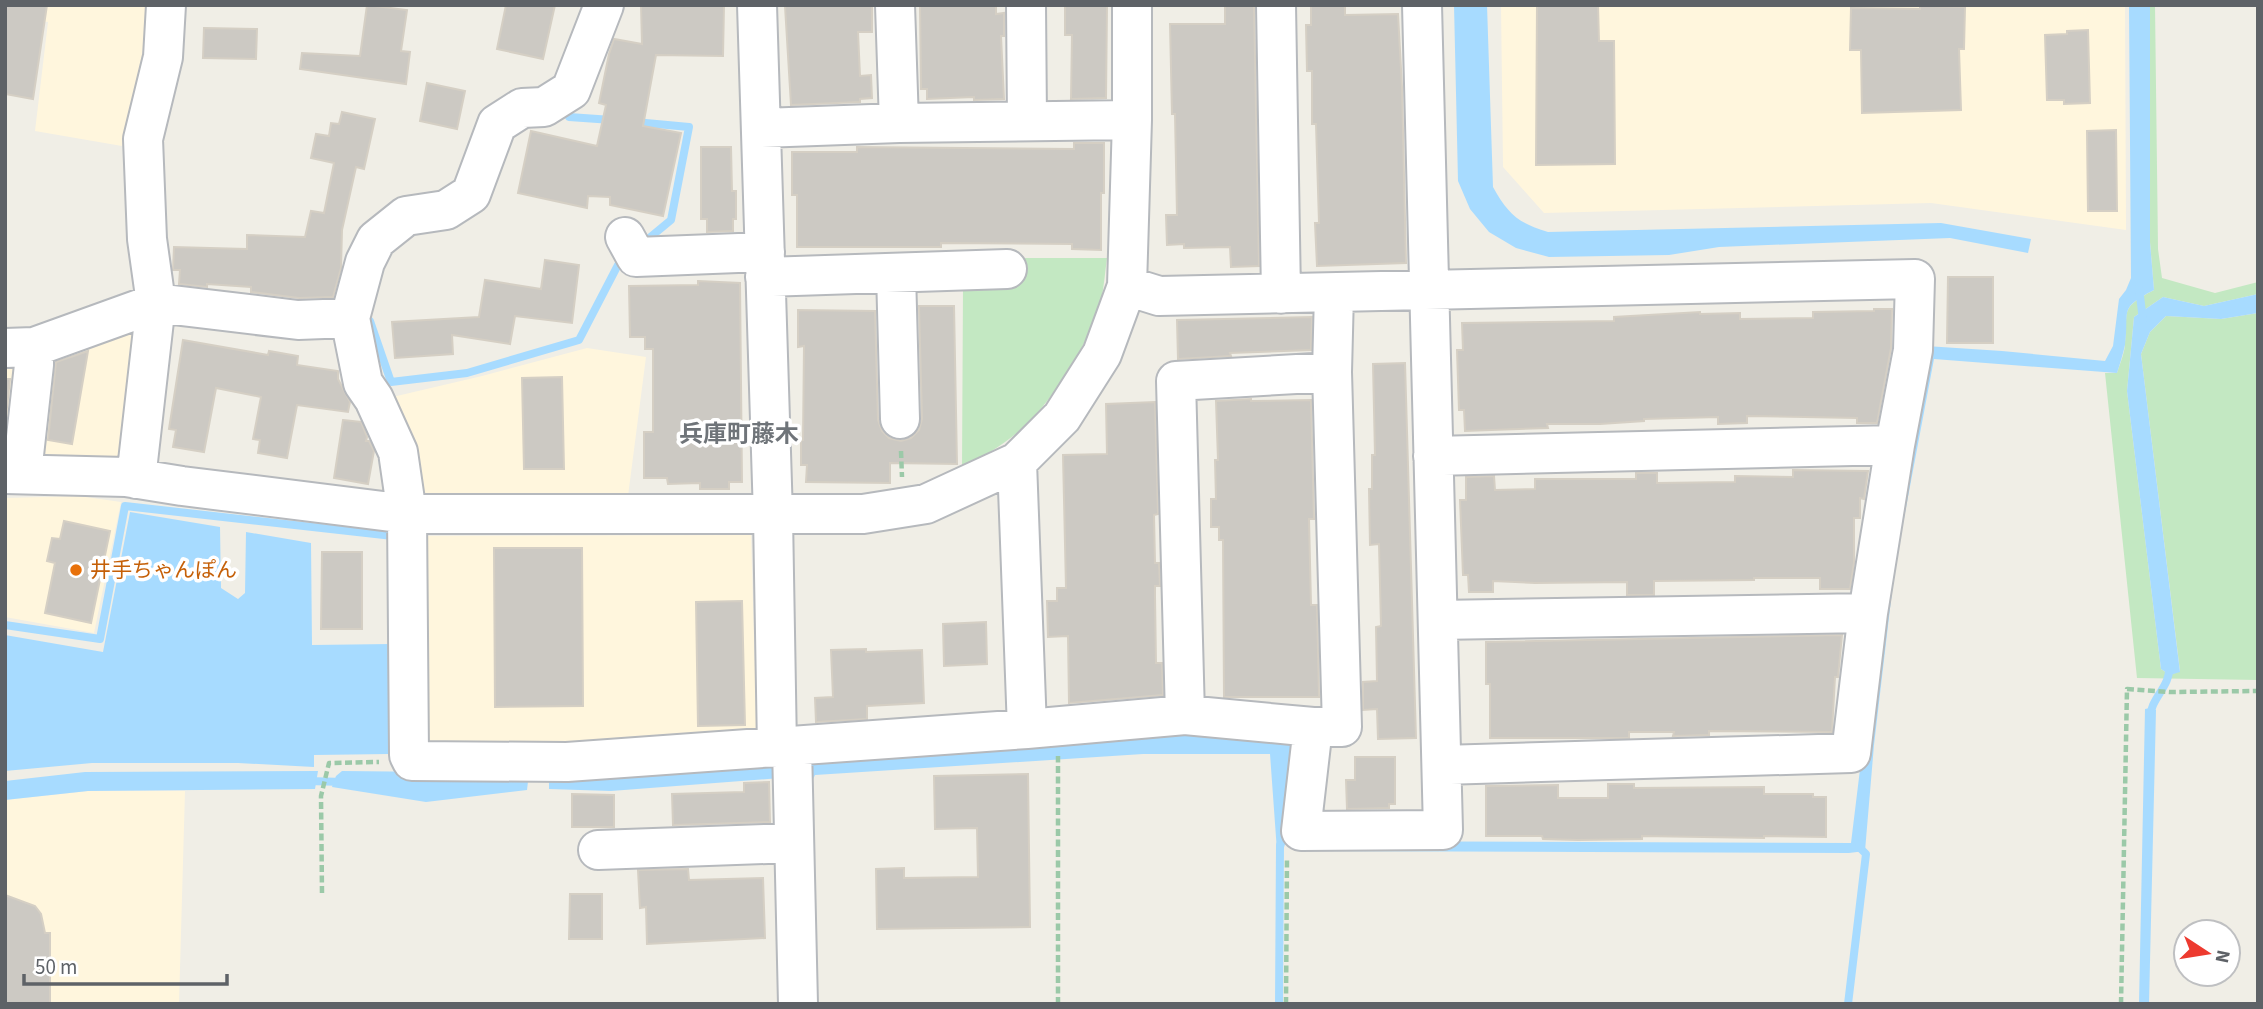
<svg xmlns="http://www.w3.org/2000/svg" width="2263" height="1009" font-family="'Source Sans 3','Noto Sans JP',sans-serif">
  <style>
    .commercial { fill: #fff6dd }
    .green { fill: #c3e8c2 }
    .water { fill: #a7dbff }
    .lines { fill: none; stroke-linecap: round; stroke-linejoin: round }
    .stream { stroke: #a7dbff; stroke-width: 8 }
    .building { fill: #ccc9c3; stroke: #d5cfc4; stroke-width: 2 }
    .minor-casing { stroke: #b6b9bd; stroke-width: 42 }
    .path { stroke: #9bc9a8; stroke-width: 4.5; stroke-dasharray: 7 3.5; stroke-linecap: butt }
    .minor { stroke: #fff; stroke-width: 38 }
    .food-dot { fill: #e8710a; stroke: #fff; stroke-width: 2.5 }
    .labels { text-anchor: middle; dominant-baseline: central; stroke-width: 7; stroke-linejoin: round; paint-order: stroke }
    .food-label { font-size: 21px; fill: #c56008; stroke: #fff; text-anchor: start }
    .quarter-label { font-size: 24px; font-weight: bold; fill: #6f7479; stroke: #fff }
  </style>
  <rect width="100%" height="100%" fill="#f0eee6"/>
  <path class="commercial" d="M5,5H153L122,146L35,131L48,22L5,16Z
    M1501,5H2125L2126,230L1931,203L1544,213L1503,167Z
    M147,324L127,462L52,455L5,457V358Z
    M587,348L646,357L628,496L413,495L384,399L482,376Z
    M79,496L121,502L94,633L5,617V498Z
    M751,535L757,741L419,753L420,536Z
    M88,791H185L179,1004H5V800Z"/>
  <path class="green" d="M2150,5H2155L2158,249L2162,278L2215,293L2258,282V294L2204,306L2163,297L2134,317L2127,391L2161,669L2170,675L2180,671L2141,354L2150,332L2166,316L2221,319L2258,313V680L2137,678L2105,373H2117C2120,364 2124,354 2125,345C2129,310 2118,309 2154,290L2150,242Z
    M1016,258H1107C1105,272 1104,287 1101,301C1092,338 1053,400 1025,426C1006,443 984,456 962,469L963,287H1015Z"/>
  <path class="water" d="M1454,5H1487L1493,187C1508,214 1518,223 1548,232L1941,223L2031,239L2028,253L1950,238L1719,247L1669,255L1549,257L1516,248L1489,232L1470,209L1458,181Z
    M2129,5H2150V242L2154,290C2117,309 2130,310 2125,345C2123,354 2120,364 2117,373L1934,359L1895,566L1874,745L1865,851L1849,853L1301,851L1302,841L1851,843L1885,565L1926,346L2002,351L2105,361L2113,346L2119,299L2126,290L2131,278Z
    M2258,294V313L2221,319L2166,316L2150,332L2141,354L2180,672L2170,675L2161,669L2127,391L2134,317L2163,297L2204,306Z
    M130,512L220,527L221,588L238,599L245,593L246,532L311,543L312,645L391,644L389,754L314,755V767L238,763H92L5,771V635L103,652Z
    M2150,708L2156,710L2149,1004H2139L2145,709Z
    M1197,732L1285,737L1295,750L1287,839L1283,850L1277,851L1270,754H1143L815,775L810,786L818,1004H810L802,790L814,755Z
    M779,756L780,778L611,791L549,789V770Z
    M318,771L315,789L88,791L5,800V781L85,772Z
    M342,771L529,773L527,790L426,802L332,787L336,776Z"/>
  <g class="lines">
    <path class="stream" d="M565,107L569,117L612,120
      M635,122L689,127L671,220L642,244
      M2139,288L2143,320
      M370,321L391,382L467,373L579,340L619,263L624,259
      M5,625L100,639L125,506L393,536
      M2150,718C2150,699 2171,686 2169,667
      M308,781L344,782
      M1279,1004L1280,845
      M1848,1004L1866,854L1859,847L1860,844"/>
  </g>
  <path class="building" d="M5,5H47L33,99L5,94Z
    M367,5L407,10L401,51L410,52L406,84L300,69L302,53L360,56Z
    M506,5H555L543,59L497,49Z
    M641,5H724L723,56L656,55L643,126L681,133L663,216L610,205V197L588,196L587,208L518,193L531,131L597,146L606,105L599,103L609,54L614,39L642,44Z
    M872,5V32H858L860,76L871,75L872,98L860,99V102L791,105L785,6Z
    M920,5H996V14L1004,13V36H1001L1004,99L974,100V97L927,99V89H921Z
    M1065,5H1107L1106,98L1071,99L1072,35H1065Z
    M1225,5H1254L1259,266L1231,267L1230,247L1184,248V244L1167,245L1166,215H1177L1175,114H1172L1170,24H1225Z
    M1311,5H1345V15L1398,14L1402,87L1406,263L1317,266L1315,223H1319L1316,124H1312V71H1307L1306,25H1311Z
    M1537,5H1598L1599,41H1614L1615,164L1536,165Z
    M1920,6L1965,7L1964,49H1959L1961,110L1862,113L1861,50H1850L1851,8L1920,9Z
    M204,28L257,29L256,59L203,58Z
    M2088,30L2090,103L2064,104V100H2047L2045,35L2067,34V31Z
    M427,83L465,91L457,129L420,121Z
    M342,112L375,119L364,169L356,167L342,230L341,268L333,297L299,298L251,292V287L207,284V287L179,284L180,270H173L174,247L247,249V235L305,237L311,211L324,213L334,163L311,158L316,134L329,136L331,123L339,124Z
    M2116,130L2117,211H2088L2087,131Z
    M1074,143H1104V193H1101V250L1072,249V244L941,243V247H797V195H792V152H857V147L1074,149Z
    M701,147H731L732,191H736V219H733V231L707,232V219H701Z
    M545,260L579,265L572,323L515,316L510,344L452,335L453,354L395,358L392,322L479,317L485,280L541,289Z
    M1948,277H1993V343H1947Z
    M698,281L740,283L742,482H729V489H700V483L668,484L667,478H644V432H653V349H645V337H630L629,286L698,285Z
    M919,306H954L957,464L890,463V483L806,482L807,465H801V440H803L804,346L798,347V310L875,311L878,420L882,431L889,438L901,441L911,438L919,430L922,419Z
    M1874,309H1892L1891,348L1877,423H1857V418L1747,416V423L1718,424V417L1644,419V421L1600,424H1547L1548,428L1465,431L1464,410H1459L1457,350H1463L1462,323L1614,321V317L1700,312V314L1740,313V319L1813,318V312L1874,311Z
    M1312,317L1311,350L1230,353L1231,356L1178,359L1177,320Z
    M183,340L268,355L269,351L298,356L297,365L338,371V379L350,402L348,412L297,405L287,458L258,453L260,440L253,439L261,397L216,388L204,452L173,447L176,430L169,429Z
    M88,351L72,444L48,440L56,362Z
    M1405,363L1416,738L1378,739L1377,709L1363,710V682L1377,681L1376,627L1381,626L1379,544L1370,545L1369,489H1372V455H1375L1373,364Z
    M562,377L564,469H524L522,378Z
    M5,379H10L5,426Z
    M1251,399V401L1311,400L1314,519H1309L1311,605H1317L1319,697H1224L1223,540H1219V527H1211V499H1216L1215,460H1218L1216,401Z
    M1155,402L1158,514L1154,515L1155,563H1159L1160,586H1155V597L1156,663H1162L1163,695L1069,703L1068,636L1048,637L1047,601H1057V588H1066L1063,455L1107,454L1106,404Z
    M343,420L361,422L367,437L366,441H369L374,451L368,484L334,478Z
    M1793,470L1868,471L1864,499L1860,498V518H1854V563L1850,589H1820V578H1754V580L1654,581V595H1627V582L1535,583L1493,581V592H1469L1468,575H1463L1460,500H1466V477L1494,476L1495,490L1535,489V479H1636V473H1657V483L1735,482V476L1793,477Z
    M64,521L110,531L91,623L45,613L55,563L47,561L52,538L60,539Z
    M494,548H582L583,706L495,707Z
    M322,552H362V629H321Z
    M742,601L745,725L698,726L696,602Z
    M986,622L987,664L944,666L943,624Z
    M1842,635L1838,677H1835L1832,732L1709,731V735L1673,736L1674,732H1629V738H1490V684H1486V642Z
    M866,649V652L922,650L924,703L867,706V719L816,722L815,698L833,697L831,650Z
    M1355,757H1395V804H1389V808L1347,809L1346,780H1355Z
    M1028,774L1030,927L877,929L876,869L904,868V878L978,877L977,828L935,829L934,776Z
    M769,782L770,822L673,825L672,794L744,792V783Z
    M1608,784H1634V788L1764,787V794H1813V797H1826V837L1764,836V838L1642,836V839L1578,840L1543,839L1542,836H1486V786L1558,785V798H1608Z
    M572,794L614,795V827H572Z
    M688,869L689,880L763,878L765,938L647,944L646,907L640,908L638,870Z
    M570,894H602V939H569Z
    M5,895L35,906L41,914L45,933H50V1004H5Z"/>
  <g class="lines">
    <g class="minor-casing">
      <path id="minor" d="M757,5L773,516L777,748
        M895,5L899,123
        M1026,5L1027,120
        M1276,5L1281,294
        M761,128L899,123L1132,120
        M625,237L636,257L765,252
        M896,273L900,419
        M765,277L1007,269
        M1127,286L1159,296L1915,279L1913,350L1895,445L1868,613L1851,753L1442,765
        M350,318L363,383L374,399L398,452L407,514L409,755L412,761L567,762L1027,729L1185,715L1313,727L1301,831L1443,830L1422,5
        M5,348L34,347L156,303L298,320L350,318L365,262L376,240L406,216L446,210L471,194L497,124L522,108L544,107L571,90L604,5
        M1433,456L1895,445
        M1017,462L1027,729
        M22,473L34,365V347
        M5,474L126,477L182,486L407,514H863L926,504L1017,462L1062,417L1102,354L1127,286L1132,120V5
        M136,479L156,303L147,239L143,139L163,57L166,5
        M1438,620L1868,613
        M1185,715L1176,381L1332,372
        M1313,727H1342L1332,372L1334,293
        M792,747L798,1004
        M598,850L793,843"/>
    </g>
    <path class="path" d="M901,451L902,477
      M322,893L321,796L329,763L379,762
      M1058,1004V756
      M1286,1004L1287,858
      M2121,1004L2127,689L2169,692L2258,691"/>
    <use href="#minor" class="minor"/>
  </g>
  <circle class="food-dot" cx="76" cy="570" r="7"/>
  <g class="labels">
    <g class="food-label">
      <text x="90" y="570">井手ちゃんぽん</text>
    </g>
    <g class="quarter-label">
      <text x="739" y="434">兵庫町藤木</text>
    </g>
  </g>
  <rect width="2263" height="1009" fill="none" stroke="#5e6267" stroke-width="14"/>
  <g transform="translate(2207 953) rotate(102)"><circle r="33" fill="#ffffff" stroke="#bfc0c2" stroke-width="2"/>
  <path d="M0-5L12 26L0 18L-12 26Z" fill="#ed3a2f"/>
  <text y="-10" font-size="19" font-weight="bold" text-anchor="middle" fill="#5e6267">N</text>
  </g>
  <path d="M24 974v10h203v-10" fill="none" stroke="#5e6267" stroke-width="3.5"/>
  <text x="35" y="974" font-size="21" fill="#5e6267" stroke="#ffffff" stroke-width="5" paint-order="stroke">50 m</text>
</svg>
